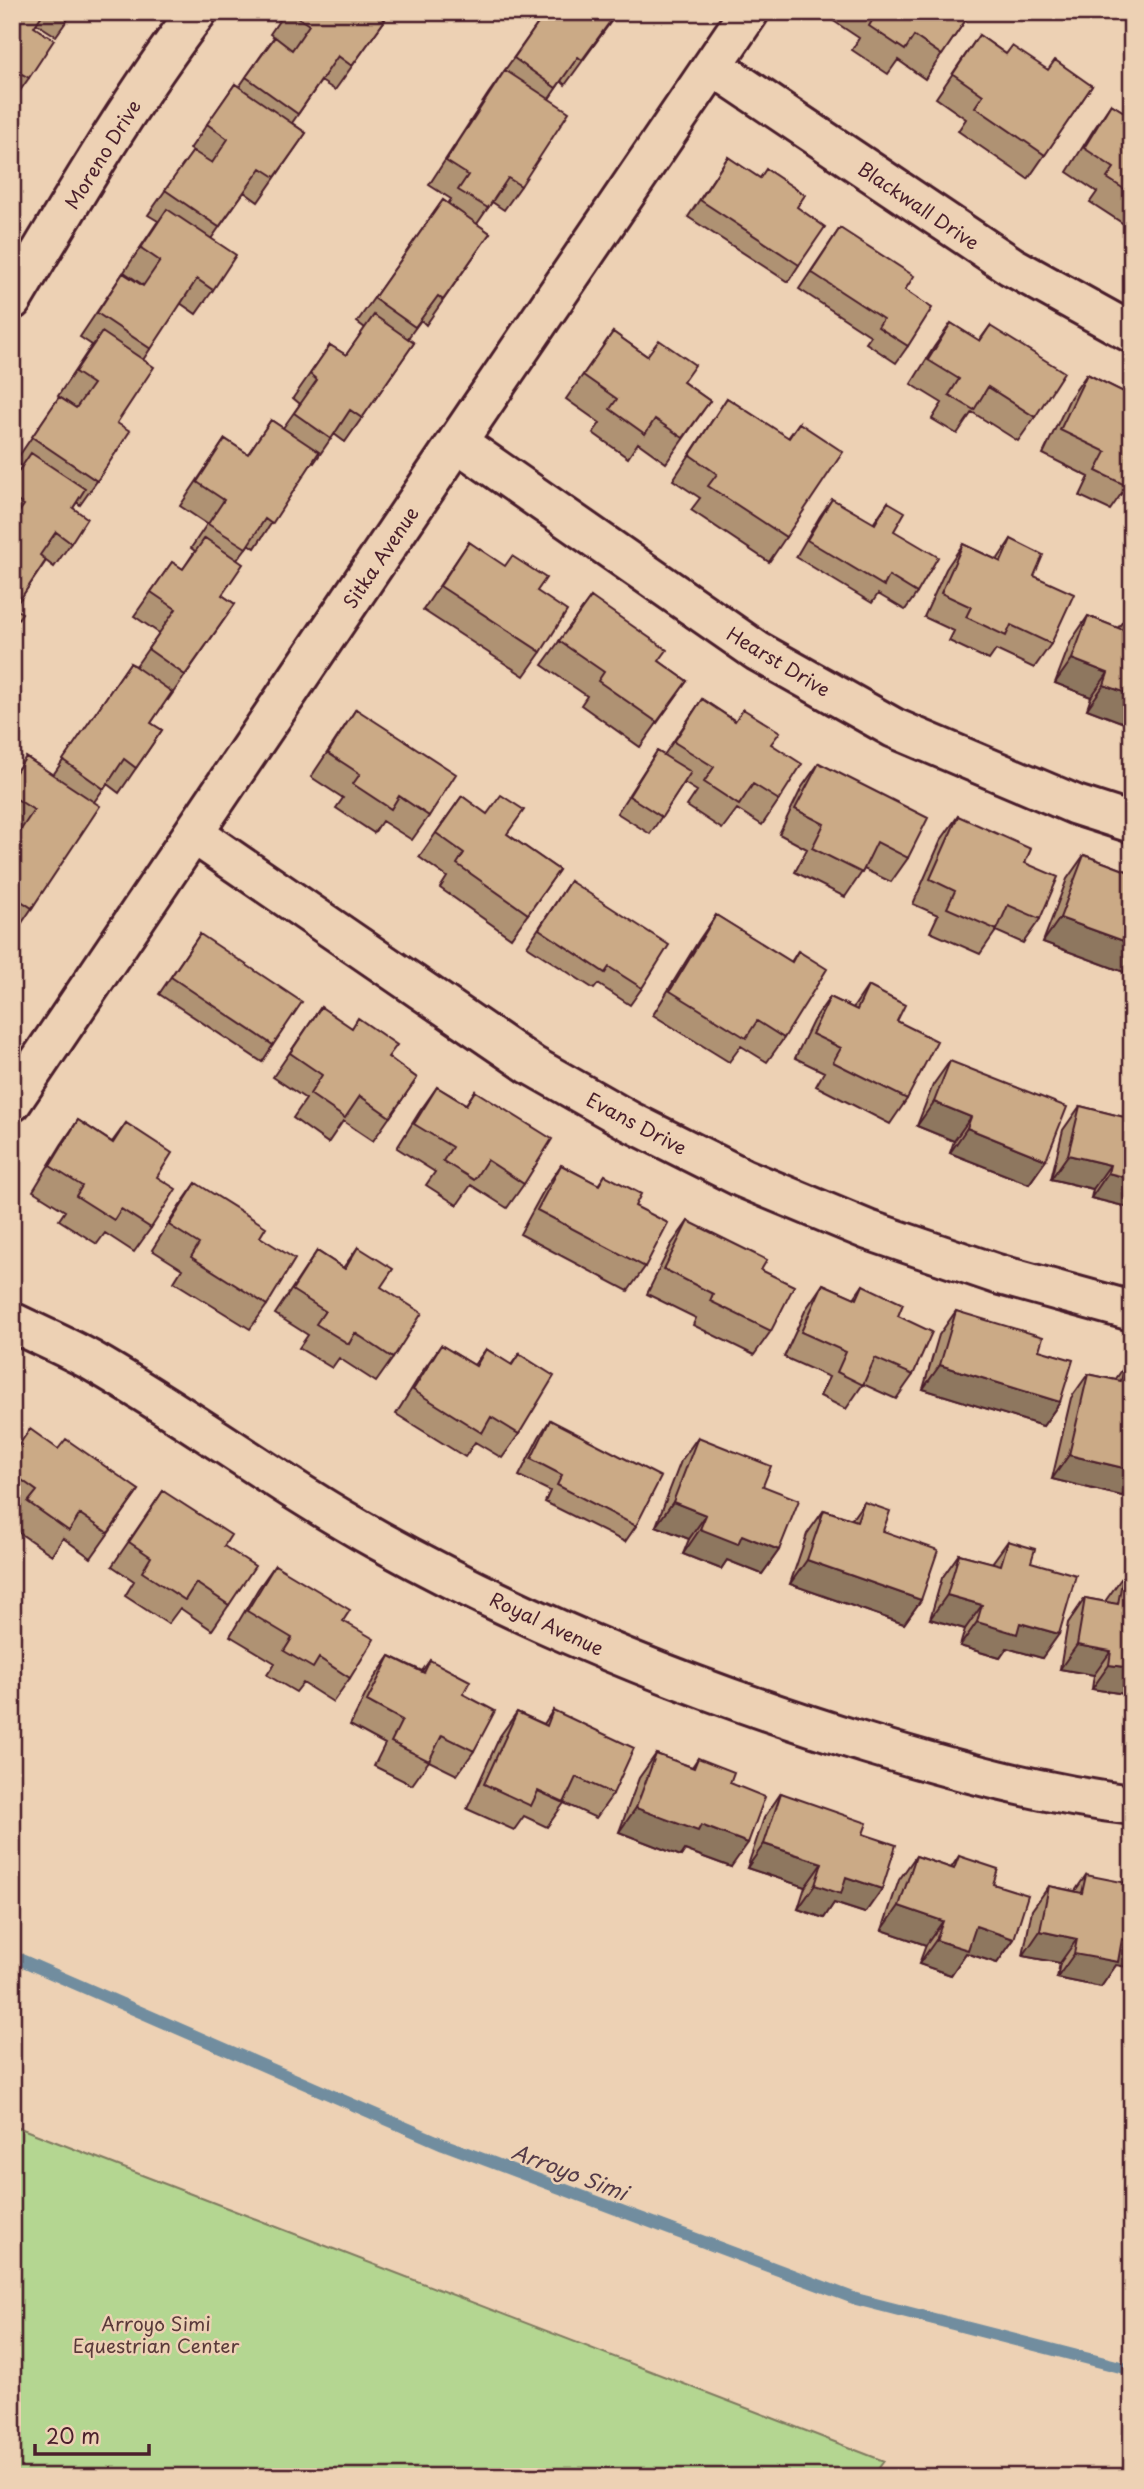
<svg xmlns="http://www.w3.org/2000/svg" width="1144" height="2489" font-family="'Playpen Sans',sans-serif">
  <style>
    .green { fill: #b4d691; stroke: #7f7a5e; stroke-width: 2 }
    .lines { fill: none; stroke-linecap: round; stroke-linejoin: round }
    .stream { stroke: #718d9f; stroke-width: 12 }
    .street-casing { stroke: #4a1f2b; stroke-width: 44 }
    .secondary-casing { stroke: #4a1f2b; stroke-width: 44 }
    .street { stroke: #edd1b4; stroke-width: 38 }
    .secondary { stroke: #edd1b4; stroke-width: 38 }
    .wall { fill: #af9273; stroke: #4a1f2b; stroke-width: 2 }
    .shaded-wall { fill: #8e775e; stroke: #4a1f2b; stroke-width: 2 }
    .building { fill: #cbaa86; stroke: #4a1f2b; stroke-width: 2 }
    .labels { text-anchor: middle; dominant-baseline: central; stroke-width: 5; stroke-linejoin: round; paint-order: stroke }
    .street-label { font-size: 19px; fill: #4a1f2b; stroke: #edd1b4 }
    .park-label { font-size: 19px; fill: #5a3a3a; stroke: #edd1b4 }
    .water-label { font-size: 21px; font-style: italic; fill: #543a48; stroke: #edd1b4 }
  </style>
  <rect width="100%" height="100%" fill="#edd1b4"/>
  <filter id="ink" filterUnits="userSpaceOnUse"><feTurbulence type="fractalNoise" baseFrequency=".0143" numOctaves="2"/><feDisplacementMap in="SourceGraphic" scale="14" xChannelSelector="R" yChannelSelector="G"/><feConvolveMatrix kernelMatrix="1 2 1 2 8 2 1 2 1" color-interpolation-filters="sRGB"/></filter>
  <g filter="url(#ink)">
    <path class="green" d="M12,2125L884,2461L872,2477H12Z"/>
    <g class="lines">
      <path class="stream" d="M12,1956L443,2144L856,2299L1132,2370"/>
      <g class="street-casing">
        <path id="street" d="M713,66L1011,266L1132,333
          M12,300C71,202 128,103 197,12
          M457,442L757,651L894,728L1076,805L1132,823
          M194,834L531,1065L631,1122L743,1178L868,1230L997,1274L1132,1311
          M12,1102L457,442L749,12"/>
      </g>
      <g class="secondary-casing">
        <path id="secondary" d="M12,1322C38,1335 65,1346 90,1360C188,1416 279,1485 378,1540C533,1626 698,1692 868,1744C954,1770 1042,1794 1132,1805"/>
      </g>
      <use href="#street" class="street"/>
      <use href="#secondary" class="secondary"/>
    </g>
    <path class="wall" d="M12,12H73L56,36L37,24L34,27L29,78L17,95L12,106Z
      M285,12H388L384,19L385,20L335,90L321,81L292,123L306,133L258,202L244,192L211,239L213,290L196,314L180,303L143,360L117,423L97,481L80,505L77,502L73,508L71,543L54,567L46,561L14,608L12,629V480L22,466L15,462L59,397L76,408L58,396L92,345L80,337L123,273L143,285L124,272L158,221L148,215L193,151L195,152L190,149L235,84L239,87L274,37L270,34Z
      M546,12H618L565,85L561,81L549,99L521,186L504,210L492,202L477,224L490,233L426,325L421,320L408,338L414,343L345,442L334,434L314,463L312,462L255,548L249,544L237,560L222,595L235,604L168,700L167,699L151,723L162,730L119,793L107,784L94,802L32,908L15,933L12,931V841L17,834L12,831V777L26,757L53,775L130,663L136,666L159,633L134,616L172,562L183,569L195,551L191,548L207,524L180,506L225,439L248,454L271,420L283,428L300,404L293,398L330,345L346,355L365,328L357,322L443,200L448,204L451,199L429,185L488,94Z
      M824,12H964L969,15L925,79L898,60L888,74L852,50L859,38L823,14Z
      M979,35L1006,54L1092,86L1028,179L958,131L966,119L936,98Z
      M1111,104L1132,117V225L1130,228L1090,202L1097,192L1067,172L1094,129Z
      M728,157L797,207L799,265L788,282L688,217Z
      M840,228L905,290L908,346L896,363L866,343L871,336L799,289Z
      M951,323L979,341L990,326L1035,417L1018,441L972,412L957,434L932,419L942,403L911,384L934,347Z
      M613,332L710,401L666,463L638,443L628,458L593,433L600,423L566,399Z
      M1087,374L1132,396V490L1126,487L1110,510L1080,496L1089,477L1043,454L1070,398Z
      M727,398L788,438L799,423L786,537L769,562L691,510L700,498L673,480Z
      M832,499L873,524L888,502L894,531L917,593L905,610L878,594L872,603L796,557L820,516Z
      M1011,539L1034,576L1051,644L1034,668L996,650L989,660L949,641L954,631L924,617L946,569L963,544L997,560Z
      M469,542L537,591L541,652L524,676L423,610Z
      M591,597L659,661L687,681L640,747L581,705L587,696L542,665Z
      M1130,611L1132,612V726L1087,709L1091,697L1055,683L1071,641L1088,616L1118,628Z
      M702,699L771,744L779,800L762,825L737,809L722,829L687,806L697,791L684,783L650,834L617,813L657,751L664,755Z
      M356,709L429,816L412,840L382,821L374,833L336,808L343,798L311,777Z
      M819,763L908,858L891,882L864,869L845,897L795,872L807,849L779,834L802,787Z
      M462,796L507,834L559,870L511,938L440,888L447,877L419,857Z
      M958,816L1025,863L1040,919L1023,943L996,931L980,954L930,932L938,915L913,904L941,840Z
      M1084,855L1132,873V962L1124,972L1043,942L1067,879Z
      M570,881L642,988L630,1005L598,984L594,989L527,946Z
      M716,915L791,962L798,951L784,1038L767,1062L741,1046L729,1062L653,1015L699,940Z
      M200,934L273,1045L262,1062L159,994Z
      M868,986L897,1021L907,1099L890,1124L816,1086L824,1072L795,1058L813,1021L830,997L853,1008Z
      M321,1007L417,1078L373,1141L343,1121L328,1143L293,1118L306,1099L273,1077Z
      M950,1061L1046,1160L1029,1184L950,1153L954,1141L917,1126L933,1085Z
      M437,1087L466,1104L475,1091L524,1184L507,1208L471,1185L457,1205L426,1185L435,1172L397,1148L420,1111Z
      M1080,1106L1132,1119V1208L1091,1198L1093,1189L1051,1179L1063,1130Z
      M78,1120L112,1142L126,1123L157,1177L151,1228L134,1252L105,1233L97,1244L59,1220L65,1211L33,1191L61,1145Z
      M561,1165L598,1185L605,1175L635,1206L645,1267L628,1291L520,1234L544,1190Z
      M196,1183L260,1237L267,1305L250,1329L174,1282L182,1269L152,1250L179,1207Z
      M688,1221L761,1270L771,1331L754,1355L693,1325L696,1318L647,1294L671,1245Z
      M358,1247L381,1287L393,1358L376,1382L339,1358L332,1368L299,1348L308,1335L275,1314L317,1251L343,1268Z
      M823,1284L854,1298L863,1285L898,1316L913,1375L896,1399L863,1384L846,1409L820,1396L829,1377L784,1357L806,1309Z
      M956,1311L1039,1350L1060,1402L1043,1426L923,1389L939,1335Z
      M441,1345L474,1365L486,1349L511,1365L519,1354V1434L502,1458L475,1442L465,1457L396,1414L424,1369Z
      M1125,1366L1122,1496L1052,1479L1071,1398L1088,1374L1115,1380Z
      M550,1420L636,1526L625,1542L545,1502L550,1491L519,1476L539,1437Z
      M698,1437L763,1486L779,1550L762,1574L727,1560L721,1569L683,1554L689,1539L656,1526L681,1461Z
      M58,1449L139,1490L91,1558L63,1538L52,1555L12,1528V1525L19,1515L12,1510V1455Z
      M163,1491L224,1546L229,1605L212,1630L180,1608L168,1624L125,1596L134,1581L112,1566Z
      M864,1502L883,1531L921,1600L904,1624L790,1584L807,1534L824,1510L852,1519Z
      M1008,1541L1031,1562L1042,1658L1007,1648L1000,1658L960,1646L965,1629L930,1619L942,1578L959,1554L992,1563Z
      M275,1565L343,1621L350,1678L333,1702L303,1683L296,1692L267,1675L275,1663L230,1636L258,1589Z
      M1123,1576L1132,1695L1092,1689L1094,1675L1060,1669L1068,1623L1085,1598L1106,1602V1600Z
      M390,1656L422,1671L430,1660L463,1694L474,1751L457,1775L429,1761L412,1785L374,1766L385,1744L350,1725L373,1680Z
      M553,1710L613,1794L596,1818L564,1803L547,1827L524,1816L514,1830L467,1809L500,1736L517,1712L544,1724Z
      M656,1754L692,1767L698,1758L730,1783L731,1867L685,1850L681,1856L619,1832L639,1778Z
      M781,1793L863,1834L865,1913L834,1903L824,1918L798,1909L805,1887L747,1868L764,1818Z
      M916,1856L951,1868L959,1856L993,1884L1014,1939L997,1963L966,1953L951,1975L919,1964L926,1945L882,1930L899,1880Z
      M1086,1875L1116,1965L1101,1987L1057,1978L1060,1963L1023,1956L1032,1910L1049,1886L1075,1891Z"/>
    <path class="shaded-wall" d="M1072,659L1108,673L1091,697L1055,683Z
      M1104,685L1132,695V726L1087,709Z
      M1060,918L1132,944V962L1124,972L1043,942Z
      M934,1102L971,1117L954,1141L917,1126Z
      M967,1128L1046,1160L1029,1184L950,1153Z
      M1068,1155L1110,1165L1093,1189L1051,1179Z
      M1108,1173L1132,1179V1208L1091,1198Z
      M940,1365L1060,1402L1043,1426L923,1389Z
      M1069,1455L1132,1470V1483L1122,1496L1052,1479Z
      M673,1502L706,1515L689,1539L656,1526Z
      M700,1529L742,1535L779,1550L762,1574L727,1560L721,1569L683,1554Z
      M807,1560L921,1600L904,1624L790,1584Z
      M947,1595L982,1605L965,1629L930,1619Z
      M977,1622L1020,1623L1059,1634L1042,1658L1007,1648L1000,1658L960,1646Z
      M1077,1645L1111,1651L1094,1675L1060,1669Z
      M1109,1665L1132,1668V1695L1092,1689Z
      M636,1808L701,1825L748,1843L731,1867L685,1850L681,1856L619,1832Z
      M764,1844L822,1863L805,1887L747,1868Z
      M846,1877L882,1889L865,1913L834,1903L824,1918L798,1909L815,1885Z
      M899,1906L943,1921L926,1945L882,1930Z
      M976,1926L1014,1939L997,1963L966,1953L951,1975L919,1964L936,1940Z
      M1040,1931L1077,1939L1060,1963L1023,1956Z
      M1122,1939L1132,1941V1968L1116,1965L1101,1987L1057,1978L1074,1954Z"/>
    <path class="building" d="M12,12H44L34,27L54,40L29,78L12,68Z
      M290,12H374L385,20L352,66L338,56L298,114L246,77L275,37L292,50L309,25Z
      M546,12H617L582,60L578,57L556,88L514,58Z
      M874,12H964L969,15L942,55L914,36L905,50L869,26L876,14Z
      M979,35L1006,54L1012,46L1048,70L1055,60L1092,86L1045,155L975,107L983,95L953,74Z
      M505,70L569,112L521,186L508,178L488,208L458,190L468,175L446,161Z
      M235,84L306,133L275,177L261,168L219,227L165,190L193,151L212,163L228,139L207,124Z
      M12,92L19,97L12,106Z
      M1111,104L1132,117V194L1107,178L1114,168L1084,148Z
      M728,157L760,178L766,169L805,195L797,207L825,227L799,265L700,200Z
      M443,200L490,233L443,300L438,296L415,327L374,298Z
      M167,209L236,255L213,290L197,279L151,349L97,313L123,273L143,286L160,261L141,248Z
      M840,228L914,276L905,290L932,308L908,346L878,327L883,319L811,272Z
      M374,315L414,343L362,418L350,410L331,439L294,413L317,380L310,374L330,345L346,355Z
      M951,323L980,341L990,326L1064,372L1035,417L988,387L974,410L949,395L959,379L928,360Z
      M102,332L154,367L117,423L130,431L97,481L32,437L59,397L76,408L93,384L75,372Z
      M613,332L647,356L659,340L695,365L683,382L710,401L683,438L655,419L645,434L610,409L617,399L583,375Z
      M1087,374L1132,396V477L1127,486L1096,471L1106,452L1060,430Z
      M727,398L789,438L799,423L843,452L786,537L708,486L717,474L690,455Z
      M271,420L319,452L272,524L265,519L246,548L208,524L224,500L197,482L225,439L248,454Z
      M31,453L85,489L73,508L87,518L71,543L56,532L40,555L46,560L21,598L12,592V522L24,505L12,498V481Z
      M832,499L875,524L888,502L905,512L894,531L938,557L917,593L889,576L884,586L807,540Z
      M205,538L243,564L222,595L235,604L185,675L148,649L176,609L151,592L172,562L183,569Z
      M1011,539L1043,555L1034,576L1074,594L1051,644L1011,625L1006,636L966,617L971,607L941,593L963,544L1001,562Z
      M469,542L505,566L512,556L546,578L537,591L567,611L541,652L440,586Z
      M591,597L667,650L659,661L687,681L657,722L598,681L604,672L559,641Z
      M12,607L22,613L12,629Z
      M1130,611L1132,612V695L1104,685L1108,673L1072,659L1088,616L1123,630Z
      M130,663L172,692L151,723L162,730L136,768L124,759L104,789L63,760Z
      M702,699L735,721L743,709L780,732L771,744L802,764L779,800L753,784L739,805L704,782L714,767L674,742Z
      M356,709L456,774L429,816L399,796L391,809L353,784L360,774L328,753Z
      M657,751L691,772L662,817L629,796Z
      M26,757L100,806L32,908L12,895V843L34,810L12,796V778Z
      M819,763L928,818L908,858L877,842L862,873L812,848L824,824L795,809Z
      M501,795L524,810L507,834L559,870L528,914L457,864L464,853L436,833L462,796L487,814Z
      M958,816L1031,849L1025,863L1058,877L1040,919L1008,905L997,930L947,908L955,891L930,879Z
      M1084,855L1132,873V944L1060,918Z
      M570,881L669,945L642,988L609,967L605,973L539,929Z
      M716,915L792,962L798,951L827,969L784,1038L757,1021L746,1038L670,991Z
      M200,934L302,1002L273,1045L171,977Z
      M868,986L905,1005L897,1021L937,1041L907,1099L833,1062L841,1048L812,1034L830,997L857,1010Z
      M321,1007L352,1028L358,1018L397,1045L388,1057L417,1078L390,1117L360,1096L345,1118L310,1094L322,1075L290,1053Z
      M950,1061L1067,1107L1046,1160L967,1128L971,1117L934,1102Z
      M437,1087L466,1105L475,1091L552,1139L524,1184L487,1160L474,1180L443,1161L452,1147L414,1124Z
      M1080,1106L1132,1119V1179L1108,1173L1110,1165L1068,1155Z
      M78,1120L113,1143L126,1123L172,1153L157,1177L176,1189L151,1228L121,1209L114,1220L76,1196L82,1186L50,1166Z
      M561,1165L599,1185L605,1175L641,1194L635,1206L668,1223L645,1267L537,1210Z
      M196,1183L266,1227L260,1237L295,1259L267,1305L191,1257L199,1244L169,1225Z
      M688,1221L767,1260L761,1270L794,1286L771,1331L710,1301L713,1294L664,1269Z
      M358,1247L393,1269L381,1287L422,1313L393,1358L355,1333L349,1344L316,1324L325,1311L292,1290L317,1251L345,1269Z
      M823,1284L857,1299L863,1285L903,1304L898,1316L932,1332L913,1375L875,1358L863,1385L837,1372L846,1352L801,1332Z
      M956,1311L1043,1337L1039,1350L1073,1360L1060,1402L940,1365Z
      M441,1345L476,1366L486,1349L512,1365L519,1354L554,1376L519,1434L491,1417L482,1433L413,1390Z
      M1125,1366L1132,1368V1470L1069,1455L1088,1374L1121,1381Z
      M550,1420L661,1477L636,1526L557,1485L562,1475L531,1459Z
      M30,1429L58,1449L66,1439L139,1490L108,1533L80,1514L69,1531L28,1502L37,1491L12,1473V1455Z
      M698,1437L771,1466L763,1486L799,1500L779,1550L742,1535L738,1544L700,1529L706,1515L673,1502Z
      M163,1491L231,1535L224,1546L255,1566L229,1605L196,1583L185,1600L142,1572L151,1557L129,1542Z
      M864,1502L890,1511L883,1531L938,1550L921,1600L807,1560L824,1510L857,1521Z
      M1008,1541L1035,1549L1031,1562L1076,1575L1059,1634L1020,1623L1017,1634L977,1622L982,1605L947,1595L959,1554L1001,1565Z
      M275,1565L350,1610L343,1621L374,1639L350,1678L319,1658L313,1668L284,1651L292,1638L247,1611Z
      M1123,1576L1132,1577V1668L1109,1665L1111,1651L1077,1645L1085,1598L1118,1604Z
      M390,1656L424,1673L430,1660L470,1681L463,1694L495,1711L474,1751L442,1735L429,1761L391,1742L402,1720L367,1701Z
      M553,1710L634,1748L613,1794L576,1777L564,1803L538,1791L531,1806L484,1784L517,1712L547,1726Z
      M656,1754L694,1768L698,1758L734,1772L730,1783L765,1797L748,1843L701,1825L698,1831L636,1808Z
      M781,1793L867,1823L863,1834L896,1845L882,1889L846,1877L841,1894L815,1885L822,1863L764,1844Z
      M916,1856L954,1869L959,1856L998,1869L993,1884L1028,1895L1014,1939L976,1926L968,1950L936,1940L943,1921L899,1906Z
      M1086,1875L1132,1884V1941L1122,1939L1118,1962L1074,1954L1077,1939L1040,1931L1049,1886L1082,1893Z"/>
  </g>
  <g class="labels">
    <g class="street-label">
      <text transform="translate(102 154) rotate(-58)">Moreno Drive</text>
      <text transform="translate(919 205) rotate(34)">Blackwall Drive</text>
      <text transform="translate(380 557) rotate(-56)">Sitka Avenue</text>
      <text transform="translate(779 661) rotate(31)">Hearst Drive</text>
      <text transform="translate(637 1123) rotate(28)">Evans Drive</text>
      <text transform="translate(547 1623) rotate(25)">Royal Avenue</text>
    </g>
    <g class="park-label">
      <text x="156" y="2323">Arroyo Simi<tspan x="156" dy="22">Equestrian Center</tspan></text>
    </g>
    <g class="water-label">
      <text transform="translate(570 2171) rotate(21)">Arroyo Simi</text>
    </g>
  </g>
  <rect width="1144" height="2489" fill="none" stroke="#edd1b4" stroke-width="42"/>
  <rect x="21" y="21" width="1102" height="2447" fill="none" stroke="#4a1f2b" stroke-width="2.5" filter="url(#ink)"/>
  <path d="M35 2444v10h114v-10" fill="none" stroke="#4a1f2b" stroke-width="3.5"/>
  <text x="46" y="2444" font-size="21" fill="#4a1f2b" stroke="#edd1b4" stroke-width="5" paint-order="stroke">20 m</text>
</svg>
